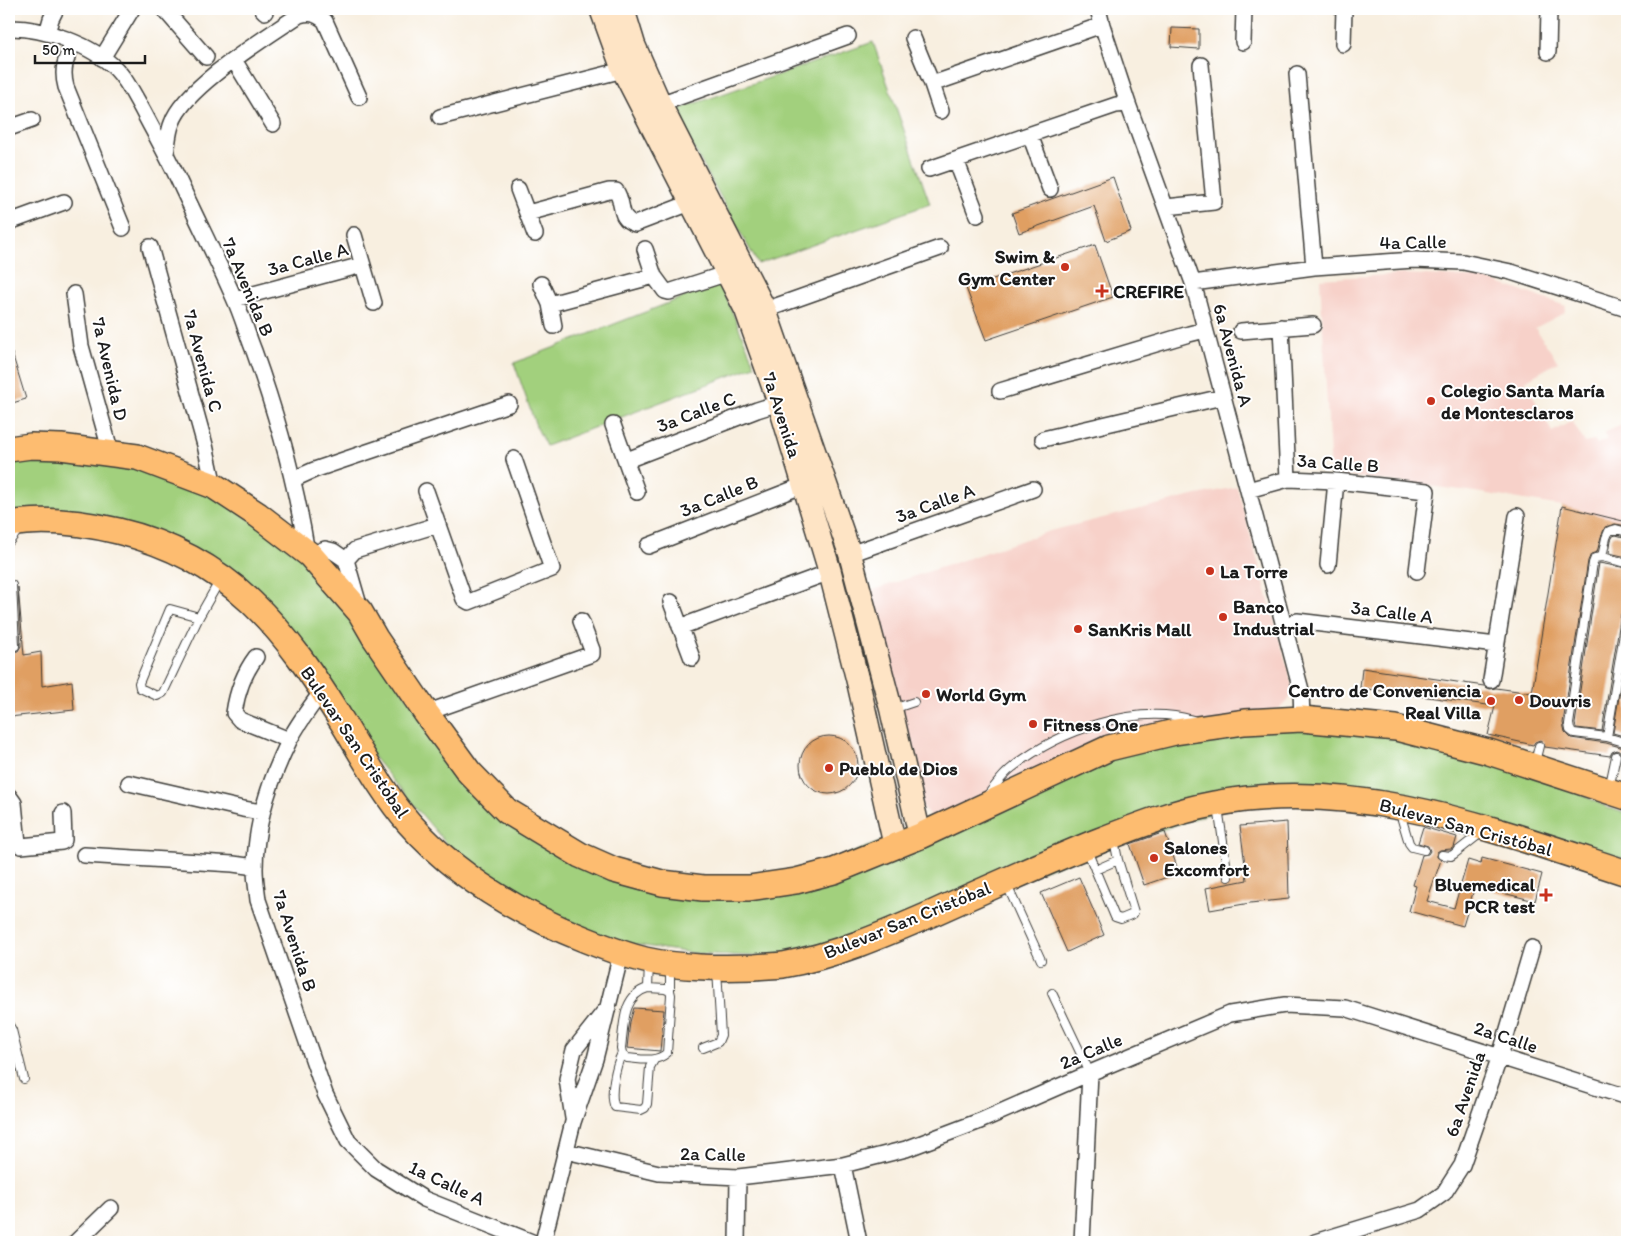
<svg xmlns="http://www.w3.org/2000/svg" width="1636" height="1251" font-family="Itim,sans-serif">
  <style>
    .built { fill: #f7d1c9 }
    .green { fill: #a2d07d; stroke: #5f764c }
    .building { fill: #e09f62 }
    .lines { fill: none; stroke-linecap: round; stroke-linejoin: round }
    .lane-casing { stroke: #3d3c39; stroke-width: 10 }
    .street-casing { stroke: #3d3c39; stroke-width: 18 }
    .secondary-casing { stroke: #3d3c39; stroke-width: 25 }
    .primary-casing { stroke: #3d3c39; stroke-width: 28 }
    .lane { stroke: #fff; stroke-width: 8 }
    .street { stroke: #fff; stroke-width: 15 }
    .secondary { stroke: #fee4c5; stroke-width: 22 }
    .primary { stroke: #fdbc6f; stroke-width: 25 }
    .poi-dot { fill: #c8321e; stroke: #fff; stroke-width: 2 }
    .labels { text-anchor: middle; dominant-baseline: central; stroke-width: 4; stroke-linejoin: round; paint-order: stroke }
    .street-label { font-size: 19px; fill: #1c1c1c; stroke: #fff }
    .poi-label { font-size: 19px; font-weight: bold; fill: #1c1c1c; stroke: #fff; text-anchor: start }
  </style>
  <rect width="100%" height="100%" fill="#fff"/>
  <filter id="ink" filterUnits="userSpaceOnUse"><feTurbulence type="fractalNoise" baseFrequency=".02" numOctaves="2"/><feDisplacementMap in="SourceGraphic" scale="10" xChannelSelector="R" yChannelSelector="G"/><feConvolveMatrix kernelMatrix="1 2 1 2 8 2 1 2 1" color-interpolation-filters="sRGB"/></filter>
  <filter id="wash" filterUnits="userSpaceOnUse"><feTurbulence type="fractalNoise" baseFrequency=".0096" numOctaves="4" result="noise"/><feDisplacementMap in="SourceGraphic" scale="20" xChannelSelector="R" yChannelSelector="G"/><feGaussianBlur stdDeviation="1.12" result="paint"/><feColorMatrix in="noise" values="0 0 0 0 0 0 0 0 0 0 0 0 0 0 0 0 0 1.4 0 .05"/><feComposite in="paint" operator="in"/></filter>
  <g filter="url(#wash)">
    <rect width="100%" height="100%" fill="#f8efe0"/>
    <path class="built" d="M1404,274L1483,278L1566,306L1564,313L1535,328L1558,362L1525,381L1552,432L1572,421L1585,443L1595,440L1597,444L1607,439L1604,433L1624,424H1627V522L1562,506L1469,491L1331,474L1320,279Z
      M1237,487L1289,673L1292,688L1287,701L1280,708L931,818L922,805L870,591L1050,531L1197,495Z"/>
    <path class="green" d="M873,42L930,204L758,264L673,111Z
      M720,283L755,366L546,446L536,426L514,363Z
      M9,455L110,459L211,491L313,566L453,761L568,855L741,895L1113,753L1303,725L1389,733L1546,777L1609,808L1627,814V859L1273,792L825,945L770,957L692,953L612,941L526,907L454,853L210,562L9,518Z"/>
    <g id="blocks">
      <path class="building" d="M1172,28L1199,29V49L1171,47Z
        M1113,177L1131,231L1106,241L1094,206L1019,233L1012,213Z
        M1095,245L1113,297L986,340L966,288Z
        M12,353L26,399L9,404V354Z
        M1562,506L1627,522V526L1615,524L1605,527L1601,537L1597,552L1591,554L1588,561L1563,723L1565,732L1571,738L1606,743L1627,749V758L1622,757L1620,752L1617,750L1612,752L1610,756L1545,747L1543,742L1540,740L1535,742L1533,745L1488,735L1495,706L1360,688L1362,668L1484,686L1490,689L1496,688L1532,693Z
        M1616,535L1627,538V557L1609,553L1611,540L1613,536Z
        M1599,563L1627,568V609L1623,611L1621,614L1602,731L1576,728L1575,724Z
        M18,587L24,655L41,652L42,686L72,681L74,710L9,717V652L18,651L21,646Z
        M1627,648V737L1613,733Z
        M800 765a29 29 0 1 1 58 0a29 29 0 1 1-58 0Z
        M1287,822L1289,899L1250,903L1210,910L1206,888L1247,880L1240,826Z
        M1423,827L1457,837L1454,847L1451,849L1440,850L1437,852V857L1441,860L1427,901L1454,908L1468,860L1481,864L1482,858L1542,874L1535,901L1475,886L1463,926L1409,911L1416,886L1413,885L1422,855L1428,854L1430,851L1428,846L1418,843Z
        M1165,832L1179,873L1144,885L1130,844Z
        M1079,877L1104,935L1067,952L1041,893Z
        M634,1008L664,1010L660,1051L627,1048L630,1022Z"/>
    </g>
  </g>
  <g filter="url(#ink)">
    <use href="#blocks" fill-opacity="0" stroke="#3d3c39" stroke-width="1"/>
    <g class="lines">
      <g class="lane-casing">
        <path id="lane" d="M9,542L20,528
          M1602,557L1606,538L1609,531L1616,529L1627,532
          M1627,563L1602,557L1595,558L1593,563L1569,724L1570,730L1574,733L1607,737L1627,743
          M9,586L12,585L15,646L9,647
          M199,617L170,609L139,683L140,688L157,696L163,693L199,617L220,580
          M893,709L914,702
          M1607,737L1627,615
          M1535,762L1539,746
          M1609,789L1616,756
          M987,796C995,786 1003,774 1013,767C1059,731 1135,703 1193,720
          M1218,807L1228,877
          M1400,813L1409,843L1412,847L1424,850
          M1086,848L1115,917L1121,919L1133,914L1134,912L1118,860L1114,840
          M1442,855L1451,856L1454,854L1482,832
          M1095,870L1118,860
          M1006,883L1041,960
          M648,988L665,989L670,991L671,995L667,1053C655,1063 641,1059 627,1058L622,1053L621,1048C624,1026 622,995 648,988Z
          M648,988L649,963
          M670,991V968
          M1052,993L1090,1073
          M9,1025L12,1030L24,1079
          M703,1048L718,1042L721,1035L717,970
          M622,1053C616,1065 609,1095 615,1107L641,1110L645,1108L647,1104L650,1067L654,1060"/>
      </g>
      <g class="street-casing">
        <path id="street" d="M164,9L206,57
          M262,9L265,12
          M1098,9L1102,25L1128,104L1193,283L1301,690L1302,719
          M9,28C43,27 92,45 116,69C128,81 135,97 143,111C155,134 168,157 179,181C197,220 217,259 234,298C242,315 247,334 254,351C278,418 296,483 307,553
          M47,33L51,19L56,9
          M913,38L932,84L941,111
          M1243,42L1244,9
          M73,43C66,59 61,69 66,87L123,228
          M1343,44L1344,9
          M1548,52L1549,9
          M102,58L132,9
          M234,60L273,124
          M1297,74L1314,267
          M932,84L1102,25
          M660,104L848,36
          M440,117L623,70
          M9,128L32,120
          M1030,135L1050,189
          M166,153C168,143 168,132 172,123C184,87 267,37 299,15C310,12 316,13 325,21L359,97
          M956,160L977,215
          M929,169L1116,105L1128,104
          M518,189L535,234
          M1166,207L1214,202L1201,65
          M528,213L609,191H616C625,204 617,218 635,224L690,203
          M9,222L64,202
          M354,235L374,303
          M150,247L205,445L214,486
          M645,249L654,276L665,291L669,292L728,273
          M1193,283L1314,267L1370,263L1414,260L1463,262L1511,272L1627,309
          M541,284L550,304L554,326
          M74,294L81,346L111,453
          M235,299L362,265
          M550,304L654,276
          M765,310L940,248
          M1281,327L1288,479
          M1241,331L1313,325
          M1000,391L1189,334L1205,330
          M613,425L637,492
          M1043,439L1222,397
          M627,460L757,410L779,403
          M294,479L314,470L509,404
          M1248,490L1288,479L1336,481L1427,491L1417,571
          M426,491L464,599L469,602L552,569L514,459
          M648,546L804,485
          M850,554L1033,489
          M310,555L325,549L333,551L346,560L359,605
          M346,560L355,550L437,525
          M1328,565L1336,481
          M671,602L692,658
          M1285,625L1297,621L1496,645
          M680,627L830,572
          M256,657C244,673 237,692 234,713L240,720L289,740
          M1491,680L1517,516
          M323,690C311,706 298,723 289,741C270,780 255,825 255,869C255,880 257,890 258,900L325,1094L348,1141L376,1169L424,1199L532,1242
          M437,709L592,654V650L581,621
          M129,783L243,809L262,812
          M9,796L14,803L18,844L21,846L62,842L64,840L63,813
          M84,855L233,864L255,867
          M573,1118L567,1079L574,1050L604,1012
          M566,1151L659,1173L738,1177L843,1165L906,1149L980,1121L1090,1073L1230,1014L1285,1005L1345,1008L1627,1097
          M843,1165L859,1242
          M76,1242L111,1208
          M543,1242L573,1122L595,1059L621,954
          M737,1242L738,1177
          M1082,1242L1090,1073
          M1315,1242L1420,1210L1444,1193L1462,1165L1500,1056L1532,948"/>
      </g>
      <g class="secondary-casing">
        <path id="secondary" d="M601,9L623,70L746,310L779,403L830,572L859,686L895,846
          M623,9L634,45L660,104L765,310L850,554L891,709L920,836"/>
      </g>
      <g class="primary-casing">
        <path id="primary" d="M9,449L31,446L61,447L137,457L214,486L258,515L310,555L360,612L375,638L426,713L469,772L507,811L580,855L614,870L662,883L703,888H749L796,881L834,871L920,836L1109,748L1175,732L1245,722L1302,719L1396,728L1489,752L1627,797
          M9,524C44,518 84,523 118,531C231,558 285,629 343,723C363,756 383,793 409,823C456,876 518,913 584,939C604,947 624,955 645,960C681,968 719,968 755,967C764,966 774,966 783,965C834,956 883,935 931,914C984,890 1037,866 1091,844C1132,828 1171,812 1214,804C1355,776 1495,830 1627,873"/>
      </g>
      <use href="#lane" class="lane"/>
      <use href="#street" class="street"/>
      <use href="#secondary" class="secondary"/>
      <use href="#primary" class="primary"/>
    </g>
  </g>
  <g class="poi-dot">
    <circle cx="1065" cy="267" r="5"/>
    <path d="M1099.5 283.5h5v5h5v5h-5v5h-5v-5h-5v-5h5z"/>
    <circle cx="1431" cy="401" r="5"/>
    <circle cx="1210" cy="571" r="5"/>
    <circle cx="1223" cy="617" r="5"/>
    <circle cx="1078" cy="629" r="5"/>
    <circle cx="926" cy="694" r="5"/>
    <circle cx="1519" cy="700" r="5"/>
    <circle cx="1491" cy="701" r="5"/>
    <circle cx="1033" cy="724" r="5"/>
    <circle cx="829" cy="768" r="5"/>
    <circle cx="1154" cy="858" r="5"/>
    <path d="M1543.5 887.5h5v5h5v5h-5v5h-5v-5h-5v-5h5z"/>
  </g>
  <g class="labels">
    <g class="street-label">
      <text transform="translate(1413 242) rotate(-1)">4a Calle</text>
      <text transform="translate(308 259) rotate(-15)">3a Calle A</text>
      <text transform="translate(248 287) rotate(67)">7a Avenida B</text>
      <text transform="translate(1233 355) rotate(75)">6a Avenida A</text>
      <text transform="translate(203 361) rotate(75)">7a Avenida C</text>
      <text transform="translate(110 369) rotate(77)">7a Avenida D</text>
      <text transform="translate(696 412) rotate(-21)">3a Calle C</text>
      <text transform="translate(782 415) rotate(72)">7a Avenida</text>
      <text transform="translate(1338 463) rotate(4)">3a Calle B</text>
      <text transform="translate(719 496) rotate(-22)">3a Calle B</text>
      <text transform="translate(935 503) rotate(-20)">3a Calle A</text>
      <text transform="translate(1392 612) rotate(7)">3a Calle A</text>
      <text transform="translate(355 742) rotate(56)">Bulevar San Cristóbal</text>
      <text transform="translate(1466 827) rotate(15)">Bulevar San Cristóbal</text>
      <text transform="translate(907 920) rotate(-22)">Bulevar San Cristóbal</text>
      <text transform="translate(295 941) rotate(72)">7a Avenida B</text>
      <text transform="translate(1506 1037) rotate(18)">2a Calle</text>
      <text transform="translate(1091 1051) rotate(-23)">2a Calle</text>
      <text transform="translate(1465 1094) rotate(-71)">6a Avenida</text>
      <text transform="translate(713 1154) rotate(1)">2a Calle</text>
      <text transform="translate(447 1183) rotate(25)">1a Calle A</text>
    </g>
    <g class="poi-label">
      <text x="1055" y="256" text-anchor="end">Swim &amp;<tspan x="1055" dy="22">Gym Center</tspan></text>
      <text x="1113" y="291">CREFIRE</text>
      <text x="1441" y="390">Colegio Santa María<tspan x="1441" dy="22">de Montesclaros</tspan></text>
      <text x="1220" y="571">La Torre</text>
      <text x="1233" y="606">Banco<tspan x="1233" dy="22">Industrial</tspan></text>
      <text x="1088" y="629">SanKris Mall</text>
      <text x="1481" y="690" text-anchor="end">Centro de Conveniencia<tspan x="1481" dy="22">Real Villa</tspan></text>
      <text x="936" y="694">World Gym</text>
      <text x="1529" y="700">Douvris</text>
      <text x="1043" y="724">Fitness One</text>
      <text x="839" y="768">Pueblo de Dios</text>
      <text x="1164" y="847">Salones<tspan x="1164" dy="22">Excomfort</tspan></text>
      <text x="1535" y="884" text-anchor="end">Bluemedical<tspan x="1535" dy="22">PCR test</tspan></text>
    </g>
  </g>
  <rect width="1636" height="1251" fill="none" stroke="#fff" stroke-width="30"/>
  <path d="M35 55v8h110v-8" fill="none" stroke="#1c1c1c" stroke-width="2.5"/>
  <text x="42" y="55" font-size="15" fill="#1c1c1c" stroke="#ffffff" stroke-width="4" paint-order="stroke">50 m</text>
</svg>
